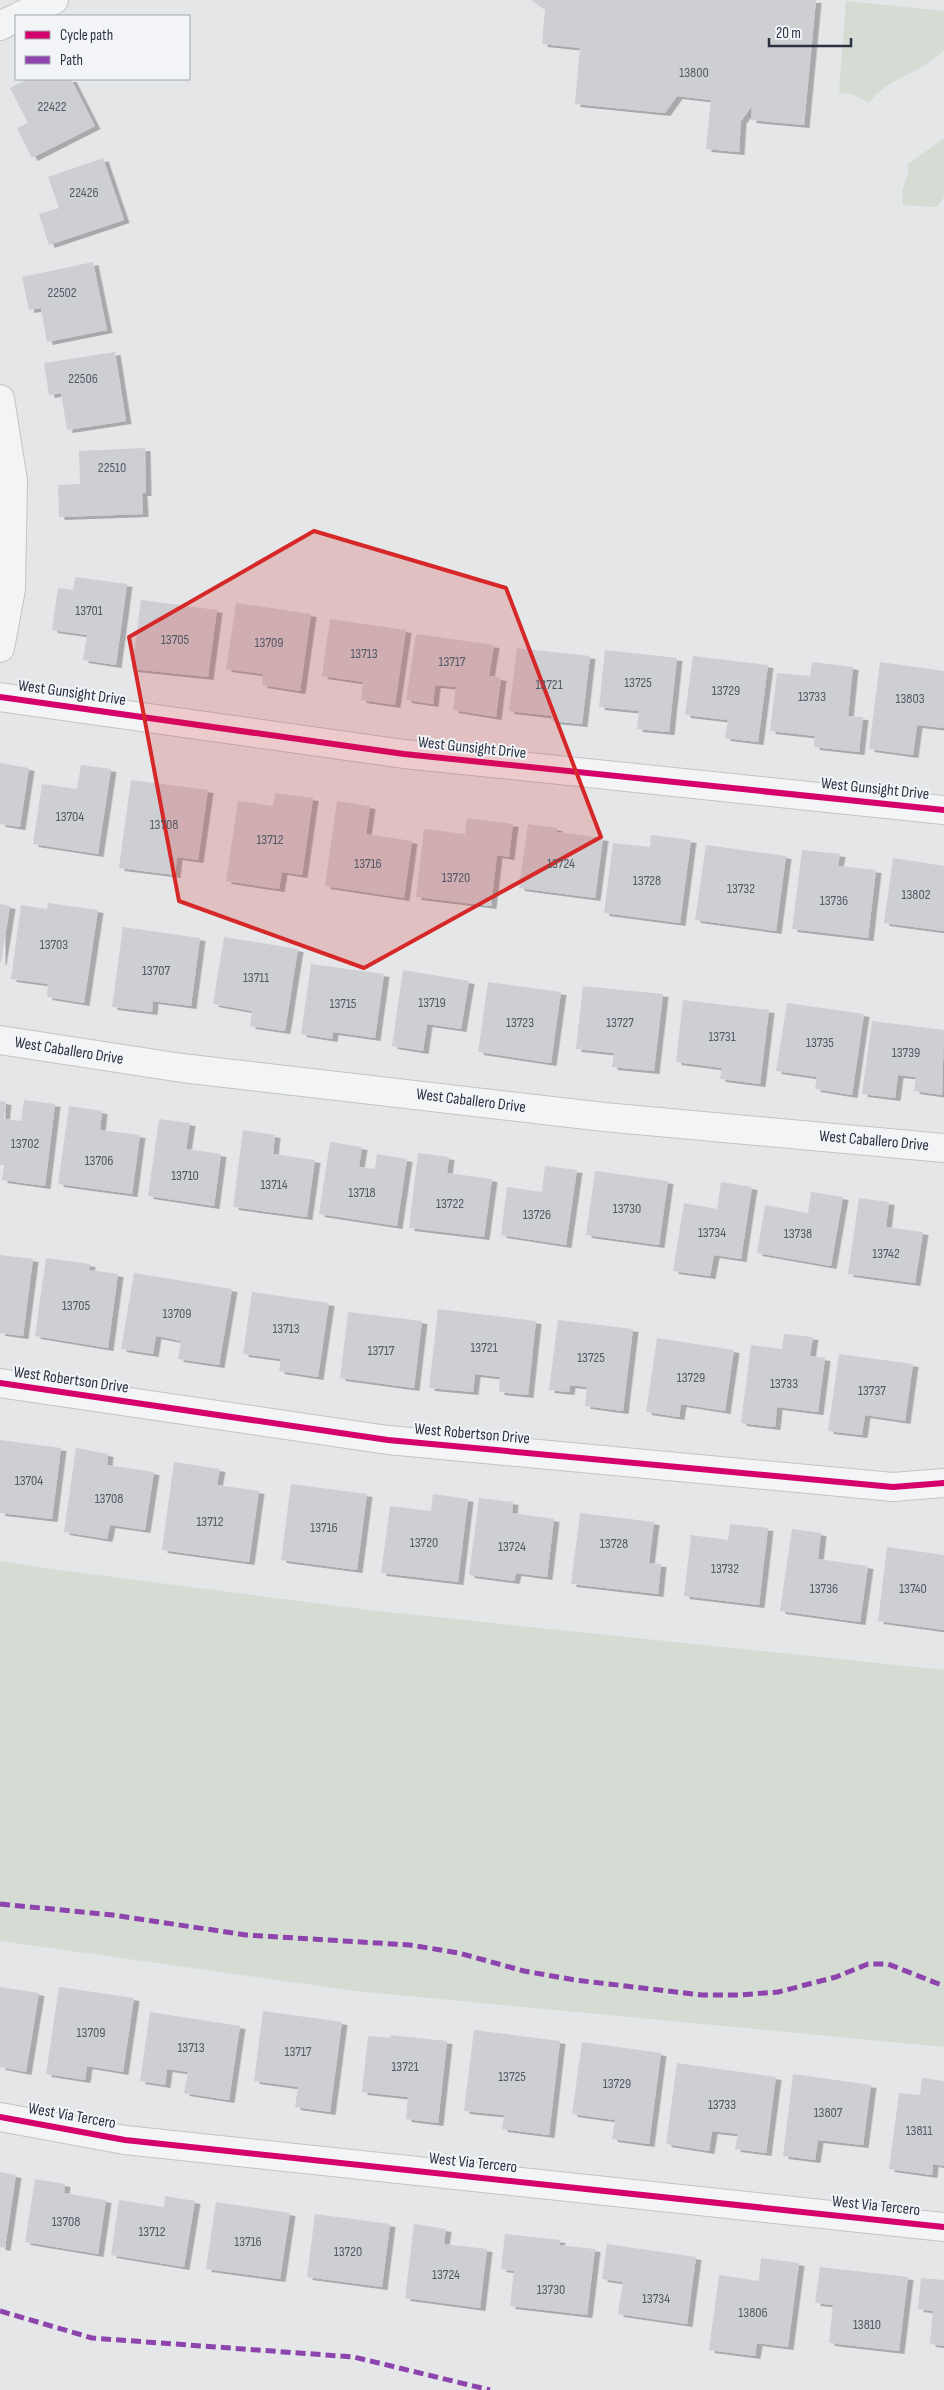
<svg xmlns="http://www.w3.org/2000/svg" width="944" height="2390" font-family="'Sofia Sans Condensed',sans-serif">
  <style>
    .green { fill: #d4dcd4 }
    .building { fill: #cecfd2; filter: url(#shadow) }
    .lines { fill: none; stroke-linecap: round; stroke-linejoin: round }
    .minor-casing { stroke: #c2c4c6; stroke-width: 30 }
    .minor { stroke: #f3f4f5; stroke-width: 28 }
    .quiet { stroke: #8e44ad; stroke-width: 5; stroke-dasharray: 10 5; stroke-linecap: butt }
    .cycleway-casing { stroke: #f2f4f7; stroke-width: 9 }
    .cycleway { stroke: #d6006c; stroke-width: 6 }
    .marked { fill: #d62828; fill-opacity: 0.2; stroke: #d62828; stroke-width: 4; stroke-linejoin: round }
    .labels { text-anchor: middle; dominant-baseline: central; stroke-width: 4; stroke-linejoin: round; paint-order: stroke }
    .number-label { font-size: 14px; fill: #545966 }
    .street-label { font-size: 16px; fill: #2b3141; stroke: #f2f4f7 }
  </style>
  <defs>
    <filter id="shadow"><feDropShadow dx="5.5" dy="3" stdDeviation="0" flood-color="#0004"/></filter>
  </defs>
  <rect width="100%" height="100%" fill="#e4e6e8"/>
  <path class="green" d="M846,1L944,11V50C920,74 887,78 869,103L852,94L839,93Z
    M944,138V197L937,207L903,205L902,191L909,171L907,165Z
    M0,1561L51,1569L377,1611L944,1670V2047L356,1991L0,1941Z"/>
  <path class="building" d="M531,0H816L804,125L751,120L752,106L741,121L739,152L706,149L711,100L677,96L665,113L575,104L580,48L542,44L545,10Z
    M28,79H71L95,126L32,158L17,128L28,123L10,88Z
    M103,158L124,220L49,245L39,214L59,208L48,177Z
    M93,262L107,330L47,342L41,308L29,310L22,277Z
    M115,352L126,421L67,430L61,393L49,395L44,363Z
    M145,448L146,493H142L143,514L59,517L58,485L80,484L79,451Z
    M75,577L127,584L116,665L83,660L87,635L52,630L58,588L73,590Z
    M141,600L217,610L208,677L132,669Z
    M236,603L311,614L300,691L262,685L263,674L226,669Z
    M330,619L406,630L395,705L361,700L363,682L322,676Z
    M416,634L494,645L489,676L501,678L496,717L453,710L456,687L435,685L433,704L406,700Z
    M517,648L590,656L582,724L551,721L552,716L509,711Z
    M605,650L677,658L669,732L637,729L639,711L599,707Z
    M693,656L768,665L758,742L725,738L728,720L685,715Z
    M812,662L853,667L848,716L863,717L859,752L814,747L815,736L770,731L777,673L810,676Z
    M880,662L944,671V728L917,725L913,755L869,749Z
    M0,763L29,768L20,827L0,824Z
    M81,765L111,769L98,854L33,844L42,784L77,789Z
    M131,780L208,790L198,860L177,857L175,875L119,868Z
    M275,793L313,798L302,875L282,872L279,889L226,881L238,801L273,806Z
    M337,801L370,806L366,834L412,841L404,898L325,886Z
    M467,818L513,824L509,857L497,855L491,906L416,897L424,829L465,834Z
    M528,824L557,828V832L603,838L595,898L519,888Z
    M651,835L691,840L680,923L604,913L613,843L650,847Z
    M706,845L786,856L776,931L695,920Z
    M802,850L840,854L838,866L876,870L868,938L792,929Z
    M893,858L944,866V931L884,923Z
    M48,903L98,910L84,1003L47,997L48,984L11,979L21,905L47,909Z
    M0,904L10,906L1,962H0Z
    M123,927L200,938L191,1006L153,1001L152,1012L112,1007Z
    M224,937L298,949L285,1031L250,1026L252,1011L213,1004Z
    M311,964L384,974L375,1038L333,1032L332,1039L301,1034Z
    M403,970L469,981L461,1029L427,1024L423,1051L392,1046Z
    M488,982L561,992L551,1063L478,1052Z
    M583,986L663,994L654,1071L612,1067L614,1053L576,1049Z
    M683,1000L769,1010L760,1084L720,1079L722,1068L676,1062Z
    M787,1003L864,1014L852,1095L815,1089L817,1077L776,1071Z
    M872,1021L944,1030L942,1095L914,1091L916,1077L898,1075L895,1098L862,1094Z
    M24,1100L55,1104L45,1186L2,1180L4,1165H0V1101L6,1102L4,1119L21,1121Z
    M69,1106L102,1111L100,1130L140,1135L132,1194L58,1184Z
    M159,1119L190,1123L186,1149L221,1154L214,1206L148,1196Z
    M243,1130L275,1135L273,1154L315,1160L307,1217L233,1207Z
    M330,1142L362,1147L359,1167L375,1169L377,1154L407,1159L397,1226L319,1214Z
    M418,1153L449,1157L447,1173L492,1179L484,1237L409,1228Z
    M545,1166L577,1170L566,1245L501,1235L507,1187L542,1192Z
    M595,1171L668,1181L659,1245L586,1235Z
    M721,1182L752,1187L741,1259L714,1255L710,1276L673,1271L684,1203L717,1209Z
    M811,1192L843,1197L831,1266L757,1253L765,1205L808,1213Z
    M859,1198L889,1202L886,1227L923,1232L915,1283L848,1274Z
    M0,1255L33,1259L23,1336L0,1333Z
    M46,1258L90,1264L89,1270L118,1274L108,1348L35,1336Z
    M134,1273L232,1289L219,1365L178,1359L181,1341L156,1336L153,1354L121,1349Z
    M252,1292L329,1303L318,1377L279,1371L281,1359L243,1354Z
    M438,1309L536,1321L528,1395L499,1392L500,1377L475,1374L473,1392L429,1388Z
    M348,1312L422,1321L414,1388L340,1378Z
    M558,1320L633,1329L623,1411L585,1406L587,1387L570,1385L569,1392L549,1390Z
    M784,1334L813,1337L810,1356L825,1358L818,1412L777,1407L775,1427L741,1423L751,1345L782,1349Z
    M657,1338L734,1350L725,1411L681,1404L679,1417L646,1412Z
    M839,1354L913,1364L905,1421L865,1415L862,1435L828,1431Z
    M0,1440L61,1448L52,1519L0,1513Z
    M76,1448L108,1454L107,1465L154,1472L145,1530L110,1525L107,1539L64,1532Z
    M174,1462L220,1469L217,1485L259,1491L249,1562L162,1550Z
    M291,1484L367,1494L357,1570L281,1560Z
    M433,1494L468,1499L458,1582L381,1573L390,1506L431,1511Z
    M479,1498L513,1502L512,1513L554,1519L547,1577L516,1573L514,1581L469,1575Z
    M580,1513L654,1522L649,1563L661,1564L658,1594L571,1584Z
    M730,1524L768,1528L759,1605L684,1596L691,1535L728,1540Z
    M792,1529L821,1533L818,1559L868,1566L860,1622L780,1611Z
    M887,1547L944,1555V1630L878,1621Z
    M0,1987L39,1993L26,2072L0,2067Z
    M59,1987L134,1998L123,2072L87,2066L85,2080L46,2074Z
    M263,2011L342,2022L330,2112L295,2107L298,2087L254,2081Z
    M150,2012L240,2026L229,2100L184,2093L188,2072L167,2069L165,2085L140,2081Z
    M474,2030L560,2041L549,2135L502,2129L504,2115L464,2111Z
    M390,2035L447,2041L438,2123L406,2119L408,2097L362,2092L368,2036L390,2038Z
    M582,2042L661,2053L649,2144L612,2139L615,2120L572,2114Z
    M677,2063L776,2077L766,2153L735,2149L738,2134L712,2131L709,2151L666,2144Z
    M793,2074L871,2085L863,2145L818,2140L815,2160L783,2156Z
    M922,2078L944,2081V2166L933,2164L932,2175L889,2169L899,2093L920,2095Z
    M0,2172L16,2175L5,2248L0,2247Z
    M35,2179L65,2184L64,2193L106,2200L98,2254L25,2242Z
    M165,2196L195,2201L184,2267L111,2255L119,2200L164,2207Z
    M216,2202L290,2213L280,2279L206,2269Z
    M315,2214L390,2224L382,2287L307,2277Z
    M414,2224L446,2229L444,2244L487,2249L480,2308L405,2298Z
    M505,2234L560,2240L559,2245L595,2249L587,2315L510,2306L514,2271L501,2269Z
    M607,2244L696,2257L687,2324L618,2314L623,2282L602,2279Z
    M761,2258L799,2263L788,2347L757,2343L755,2356L709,2350L719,2275L759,2281Z
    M820,2267L908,2277L899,2351L829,2343L833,2305L815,2303Z
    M921,2278L944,2280V2346L930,2344L933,2311L918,2309Z"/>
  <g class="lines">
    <g class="minor-casing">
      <path id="minor" d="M20,16L54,0
        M0,26L16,18
        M0,399L13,481L11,589L0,648
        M0,697L404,754L944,810
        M0,1040L182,1068L604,1117L944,1148
        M0,1383L388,1440L893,1487L944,1483
        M0,2117L125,2140L944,2227"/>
    </g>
    <use href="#minor" class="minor"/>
    <path class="quiet" d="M0,1904L113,1915L246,1935L410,1945L459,1953L524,1971L575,1980L702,1995H740L778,1992L836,1977L868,1964H888L944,1986
      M0,2311L92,2338L354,2357L490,2390"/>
    <g class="cycleway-casing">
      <path id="cycleway" d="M0,697L404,754L944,810
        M0,1383L388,1440L893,1487L944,1483
        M0,2117L125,2140L944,2227"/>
    </g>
    <use href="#cycleway" class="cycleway"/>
  </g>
  <path class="marked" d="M314,531L506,588L601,837L364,968L179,901L129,637Z"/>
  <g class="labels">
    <g class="number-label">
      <text x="694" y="72">13800</text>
      <text x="52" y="106">22422</text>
      <text x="84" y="192">22426</text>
      <text x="62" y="292">22502</text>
      <text x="83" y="378">22506</text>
      <text x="112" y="467">22510</text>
      <text x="89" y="610">13701</text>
      <text x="175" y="639">13705</text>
      <text x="269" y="642">13709</text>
      <text x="364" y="653">13713</text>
      <text x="452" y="661">13717</text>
      <text x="638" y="682">13725</text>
      <text x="549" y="684">13721</text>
      <text x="726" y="690">13729</text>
      <text x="812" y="696">13733</text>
      <text x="910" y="698">13803</text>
      <text x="70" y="816">13704</text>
      <text x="164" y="824">13708</text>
      <text x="270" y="839">13712</text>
      <text x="368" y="863">13716</text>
      <text x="561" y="863">13724</text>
      <text x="456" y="877">13720</text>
      <text x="647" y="880">13728</text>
      <text x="741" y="888">13732</text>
      <text x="916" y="894">13802</text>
      <text x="834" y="900">13736</text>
      <text x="54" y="944">13703</text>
      <text x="156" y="970">13707</text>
      <text x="256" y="977">13711</text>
      <text x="432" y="1002">13719</text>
      <text x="343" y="1003">13715</text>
      <text x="520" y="1022">13723</text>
      <text x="620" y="1022">13727</text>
      <text x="722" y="1036">13731</text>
      <text x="820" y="1042">13735</text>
      <text x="906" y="1052">13739</text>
      <text x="25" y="1143">13702</text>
      <text x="99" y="1160">13706</text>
      <text x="185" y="1175">13710</text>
      <text x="274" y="1184">13714</text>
      <text x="362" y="1192">13718</text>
      <text x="450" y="1203">13722</text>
      <text x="627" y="1208">13730</text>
      <text x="537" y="1214">13726</text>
      <text x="712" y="1232">13734</text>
      <text x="798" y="1233">13738</text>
      <text x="886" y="1253">13742</text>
      <text x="76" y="1305">13705</text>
      <text x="177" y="1313">13709</text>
      <text x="286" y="1328">13713</text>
      <text x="484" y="1347">13721</text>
      <text x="381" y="1350">13717</text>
      <text x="591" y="1357">13725</text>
      <text x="691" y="1377">13729</text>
      <text x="784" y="1383">13733</text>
      <text x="872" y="1390">13737</text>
      <text x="29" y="1480">13704</text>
      <text x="109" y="1498">13708</text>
      <text x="210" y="1521">13712</text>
      <text x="324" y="1527">13716</text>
      <text x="424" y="1542">13720</text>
      <text x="614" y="1543">13728</text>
      <text x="512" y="1546">13724</text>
      <text x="725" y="1568">13732</text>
      <text x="824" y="1588">13736</text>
      <text x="913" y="1588">13740</text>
      <text x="91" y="2032">13709</text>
      <text x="191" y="2047">13713</text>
      <text x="298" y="2051">13717</text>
      <text x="405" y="2066">13721</text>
      <text x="512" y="2076">13725</text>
      <text x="617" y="2083">13729</text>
      <text x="722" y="2104">13733</text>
      <text x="828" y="2112">13807</text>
      <text x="919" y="2130">13811</text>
      <text x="66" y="2221">13708</text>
      <text x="152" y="2231">13712</text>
      <text x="248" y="2241">13716</text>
      <text x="348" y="2251">13720</text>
      <text x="446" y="2274">13724</text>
      <text x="551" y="2289">13730</text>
      <text x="656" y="2298">13734</text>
      <text x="753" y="2312">13806</text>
      <text x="867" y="2324">13810</text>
    </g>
    <g class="street-label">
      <text transform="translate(72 693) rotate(8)">West Gunsight Drive</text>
      <text transform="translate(472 748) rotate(6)">West Gunsight Drive</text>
      <text transform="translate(875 789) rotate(6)">West Gunsight Drive</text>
      <text transform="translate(69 1051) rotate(9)">West Caballero Drive</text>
      <text transform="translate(471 1101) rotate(7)">West Caballero Drive</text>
      <text transform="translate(874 1141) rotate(5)">West Caballero Drive</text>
      <text transform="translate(71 1380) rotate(8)">West Robertson Drive</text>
      <text transform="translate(472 1434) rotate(5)">West Robertson Drive</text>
      <text transform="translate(72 2116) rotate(10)">West Via Tercero</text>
      <text transform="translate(473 2163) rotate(6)">West Via Tercero</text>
      <text transform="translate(876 2206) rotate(6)">West Via Tercero</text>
    </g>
  </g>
  <rect x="15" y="15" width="175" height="65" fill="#f2f4f7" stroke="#a2a6ae"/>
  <rect x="25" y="31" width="25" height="8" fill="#d6006c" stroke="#a2a6ae"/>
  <text x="60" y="40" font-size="15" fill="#2b3141">Cycle path</text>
  <rect x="25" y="56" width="25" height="8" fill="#8e44ad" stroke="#a2a6ae"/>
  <text x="60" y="65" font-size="15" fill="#2b3141">Path</text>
  <path d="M769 38v8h82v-8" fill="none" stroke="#2b3141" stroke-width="2.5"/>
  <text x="776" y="38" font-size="15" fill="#2b3141" stroke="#f2f4f7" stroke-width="4" paint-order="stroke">20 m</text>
</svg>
